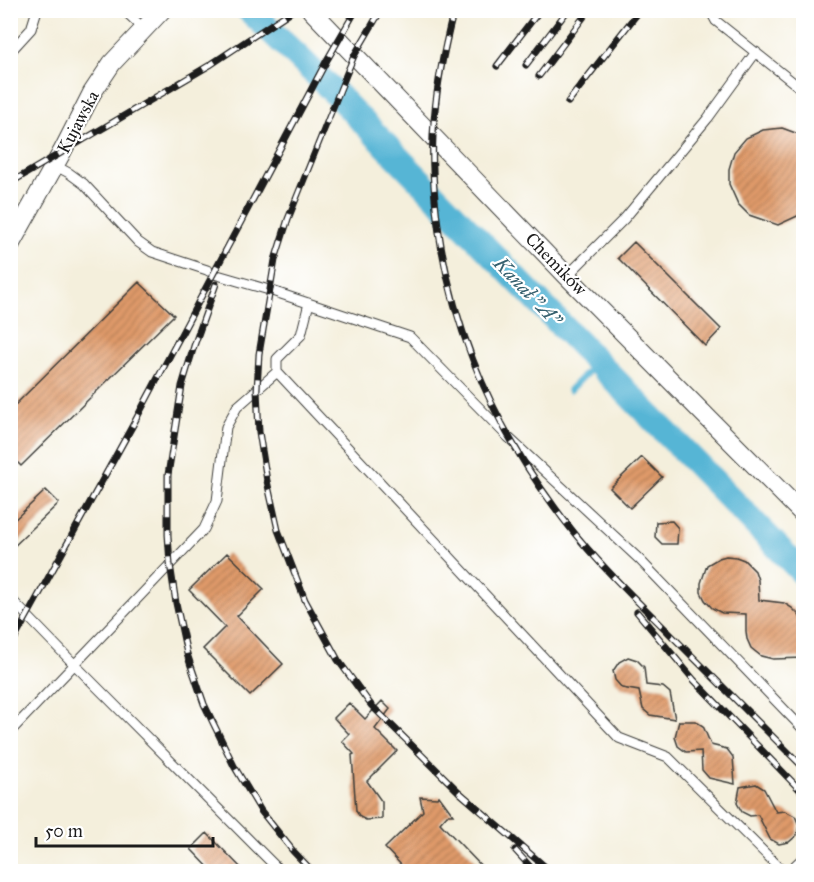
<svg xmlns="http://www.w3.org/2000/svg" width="814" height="882" font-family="'IM FELL Great Primer',serif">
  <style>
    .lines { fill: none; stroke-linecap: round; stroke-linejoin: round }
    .stream { stroke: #57b5d5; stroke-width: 7 }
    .canal { stroke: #57b5d5; stroke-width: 26 }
    .building { fill: url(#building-hatch) }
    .service-casing { stroke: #3c3c39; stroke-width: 11 }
    .minor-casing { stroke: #3c3c39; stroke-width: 20 }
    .service { stroke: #fff; stroke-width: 9 }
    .minor { stroke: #fff; stroke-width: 18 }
    .rail-casing { stroke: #1c1c1c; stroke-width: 7 }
    .rail { stroke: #fff; stroke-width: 4.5; stroke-dasharray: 14; stroke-linecap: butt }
    .labels { text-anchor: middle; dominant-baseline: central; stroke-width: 4.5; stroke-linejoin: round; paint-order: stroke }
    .street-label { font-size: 18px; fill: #1c1c1c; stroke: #fff }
    .water-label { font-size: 20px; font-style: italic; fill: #37616f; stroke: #fff }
  </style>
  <defs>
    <pattern id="building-hatch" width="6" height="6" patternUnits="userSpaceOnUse" patternTransform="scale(1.5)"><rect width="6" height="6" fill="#df9a69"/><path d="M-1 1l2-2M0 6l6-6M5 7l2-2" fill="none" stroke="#b47d56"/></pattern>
  </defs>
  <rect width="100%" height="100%" fill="#fff"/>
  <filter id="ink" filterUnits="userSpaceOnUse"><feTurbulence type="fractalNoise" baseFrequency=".0167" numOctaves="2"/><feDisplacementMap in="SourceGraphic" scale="12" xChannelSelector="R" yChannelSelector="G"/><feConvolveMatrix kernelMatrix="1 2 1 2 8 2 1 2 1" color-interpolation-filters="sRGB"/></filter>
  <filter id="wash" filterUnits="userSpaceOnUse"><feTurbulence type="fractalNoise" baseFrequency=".008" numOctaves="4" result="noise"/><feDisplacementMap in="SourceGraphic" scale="24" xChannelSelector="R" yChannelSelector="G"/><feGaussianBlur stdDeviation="1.35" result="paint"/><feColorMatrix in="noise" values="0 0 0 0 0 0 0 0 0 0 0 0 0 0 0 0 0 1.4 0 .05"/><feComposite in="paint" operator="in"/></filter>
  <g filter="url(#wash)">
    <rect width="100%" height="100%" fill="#f4efdc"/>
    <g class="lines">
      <path class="stream" d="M570,390L597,362"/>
      <path class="canal" d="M249,10L327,85L804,574"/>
    </g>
    <g id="blocks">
      <path class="building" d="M782,128L804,136V213L778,225L749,215L738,204L729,184V169L734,152L746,138L763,130Z
        M634,242L721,329L705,346L618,258Z
        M139,282L174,315L21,466L10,455V410Z
        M642,457L662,477L630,508L610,488Z
        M46,490L59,503L10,550V524Z
        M672,521L678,528L677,544H662L655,537L656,522Z
        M227,553L264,589L237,616L283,664L250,696L203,649L225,627L189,590Z
        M726,556L736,557L744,560L755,571L758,580L759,600L784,603L792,608L799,615L804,626V658L773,659L761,656L751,648L747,639L746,631V614L722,613L712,608L705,600L701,592V583L707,565L719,558Z
        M628,657L637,660L644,667L646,685L663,687L670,693L675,719L650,715L643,709L639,691L622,688L615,680L613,671L619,662Z
        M382,701L390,709L375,729L397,751L367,781L382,802V819L366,820L360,817L356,811L352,755L354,754L342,741L349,734L334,718L349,703L365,719Z
        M679,721H695L703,726L711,745L727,749L733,757L735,784L709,778L702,770L701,751L686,752L678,746L675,737Z
        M756,784L764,789L776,812L785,811L795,816L799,825L797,835L789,842L779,844L770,839L758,815L750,816L742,812L737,803L740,787Z
        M439,796L453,815H447L440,823L487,872H408L385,848L423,811L420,797L437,798Z
        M207,833L245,872H213L191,849Z"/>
    </g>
  </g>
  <g filter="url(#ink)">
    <use href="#blocks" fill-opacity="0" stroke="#3c3c39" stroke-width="1.5"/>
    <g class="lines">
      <g class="service-casing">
        <path id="service" d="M124,10L144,29
          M710,10L716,21L804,91
          M10,52L31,29L37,10
          M54,165L69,173L84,184L138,242L152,252L207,270L214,274L269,290L410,337L508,437L639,559L804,730
          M567,276L625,218L708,118L756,52
          M277,372L619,738L668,757L784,872
          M10,598L74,664L281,872
          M10,732L204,529L217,501L226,427L237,407L277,372V359L301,335L309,303
          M788,872L804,857"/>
      </g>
      <g class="minor-casing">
        <path id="minor" d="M311,10L567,276L804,515
          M10,245L62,152L92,93L112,63L162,10"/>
      </g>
      <use href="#service" class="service"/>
      <use href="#minor" class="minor"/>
      <g class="rail-casing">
        <path id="rail" d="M381,10L354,56L346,75L288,219L275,260L259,354L257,390L259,432L267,481L278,530L305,600L338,660L371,705L459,792L551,872
          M454,10C443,52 435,93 433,136C432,157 433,178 435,199C445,311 487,415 553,505C586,552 628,592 669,633C714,678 759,723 804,768
          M526,65L568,10
          M497,66L540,10
          M539,76L589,10
          M568,102L640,10
          M10,183L210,65L293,10
          M216,284L194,346L182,386L168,475V535L170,564L176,603L187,654L204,704L234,766L261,811L293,851L313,872
          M637,612L694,680L804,794
          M10,647L134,423L327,60L356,10
          M515,850L535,872"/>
      </g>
      <use href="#rail" class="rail"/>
    </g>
  </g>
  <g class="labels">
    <g class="street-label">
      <text transform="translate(78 122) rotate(-62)">Kujawska</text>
      <text transform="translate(556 264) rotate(46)">Chemików</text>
    </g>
    <g class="water-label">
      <text transform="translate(528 291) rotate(46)">Kanał "A"</text>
    </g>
  </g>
  <rect width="814" height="882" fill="none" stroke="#fff" stroke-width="36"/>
  <path d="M36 837v9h177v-9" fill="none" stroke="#1c1c1c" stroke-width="3"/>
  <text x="45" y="837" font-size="18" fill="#1c1c1c" stroke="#ffffff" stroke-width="4.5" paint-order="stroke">50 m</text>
</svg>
